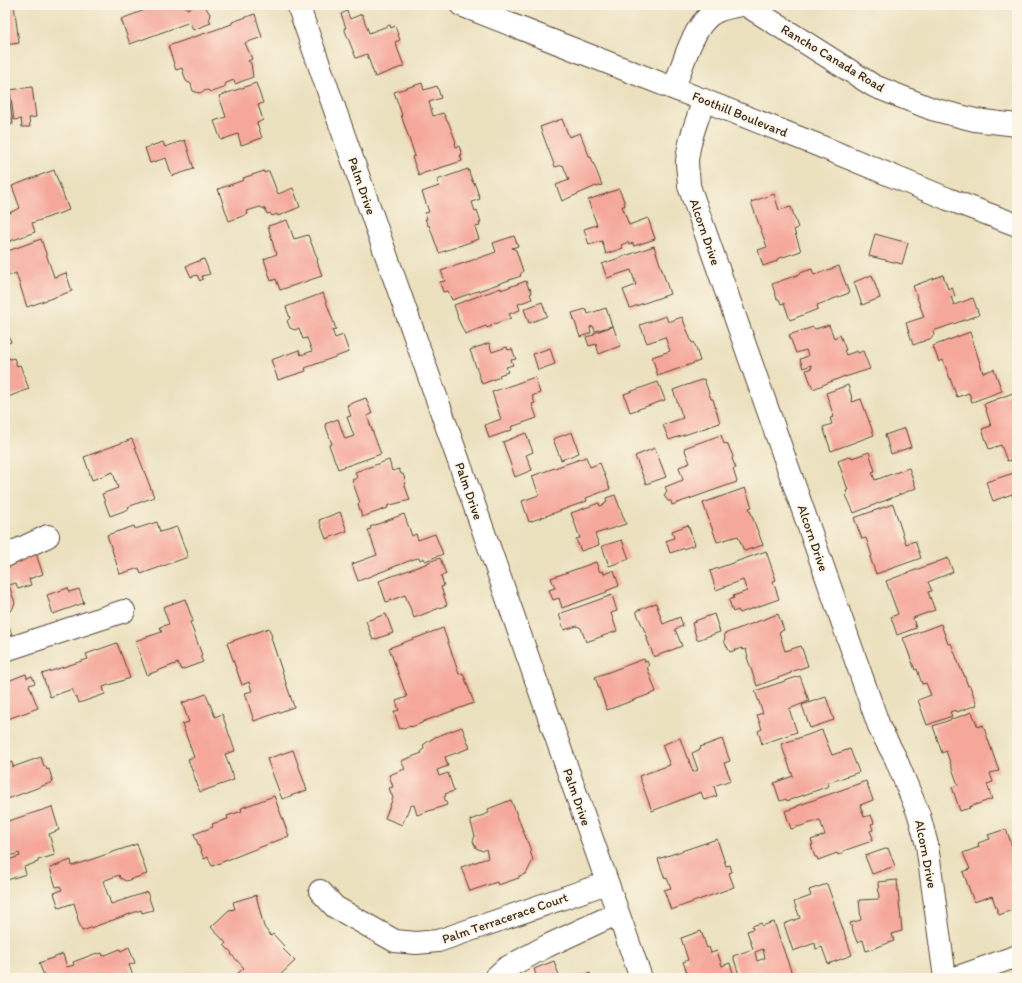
<svg xmlns="http://www.w3.org/2000/svg" width="1022" height="983" font-family="Itim,sans-serif">
  <style>
    .building { fill: #f5a79a; fill-rule: evenodd }
    .lines { fill: none; stroke-linecap: round; stroke-linejoin: round }
    .minor-casing { stroke: #554536; stroke-width: 24 }
    .major-casing { stroke: #554536; stroke-width: 24 }
    .minor { stroke: #fff; stroke-width: 22 }
    .major { stroke: #fff; stroke-width: 22 }
    .labels { text-anchor: middle; dominant-baseline: central; stroke-width: 3.5; stroke-linejoin: round; paint-order: stroke }
    .street-label { font-size: 13px; fill: #3b2a1e; stroke: #fcf5e5 }
  </style>
  <rect width="100%" height="100%" fill="#fcf5e5"/>
  <filter id="ink" filterUnits="userSpaceOnUse"><feTurbulence type="fractalNoise" baseFrequency=".025" numOctaves="2"/><feDisplacementMap in="SourceGraphic" scale="8" xChannelSelector="R" yChannelSelector="G"/><feConvolveMatrix kernelMatrix="1 2 1 2 8 2 1 2 1" color-interpolation-filters="sRGB"/></filter>
  <filter id="wash" filterUnits="userSpaceOnUse"><feTurbulence type="fractalNoise" baseFrequency=".012" numOctaves="4" result="noise"/><feDisplacementMap in="SourceGraphic" scale="16" xChannelSelector="R" yChannelSelector="G"/><feGaussianBlur stdDeviation="0.9" result="paint"/><feColorMatrix in="noise" values="0 0 0 0 0 0 0 0 0 0 0 0 0 0 0 0 0 1.4 0 .05"/><feComposite in="paint" operator="in"/></filter>
  <g filter="url(#wash)">
    <rect width="100%" height="100%" fill="#ebe1bf"/>
    <g id="blocks">
      <path class="building" d="M5,5H14L19,43L5,45Z
        M143,5H185L187,9L198,5H204L210,14L209,18L211,23L193,30L190,22L130,44L121,19L145,10Z
        M347,11L350,19L362,14L369,33L390,25L391,28L395,26L400,40L395,42L404,66L375,77L367,54L356,58L344,28H346L341,14Z
        M255,14L262,37L245,43L252,59L248,61L251,63L253,77L235,84L234,80L226,83L224,88L211,92L207,90L199,93L193,91L191,84L186,81L182,68L176,70L168,46L232,24V22Z
        M256,83L263,103L258,105L263,120L257,123L262,138L241,145L238,134L221,140L214,121L226,117L219,96Z
        M422,83L424,90L437,86L441,98L429,102L433,116L443,113L444,114L447,121H448L456,142L455,143L456,147L459,146L462,155H460L462,161L424,173L419,176L412,157L415,156L401,115H402L394,92Z
        M32,87L36,117L29,118L30,127H22L21,119L14,120L10,90Z
        M5,96H9L13,124L5,125Z
        M562,119L569,137L580,133L590,158L591,157L602,185L597,187L596,186L562,201L556,185L569,180L563,165L555,167L540,127Z
        M185,140L194,169L172,176L166,158L150,163L145,148L163,142L165,147Z
        M468,169L473,183L474,182L480,199L472,202L475,211L477,210L481,222L479,223L480,226L475,227L479,239L439,253L429,225L428,226L425,219H427L425,213L429,212L422,192L439,186L437,180Z
        M54,170L69,210L32,223L35,232L5,243V215L20,208L12,186Z
        M264,171V173L269,171L278,194L293,188L300,207L278,216L277,214L272,216L270,213L267,214L265,209L260,207L247,211L248,214L229,221L218,189L244,180L243,178Z
        M619,189L624,201L625,206H622L629,225L648,218L655,239L634,246L633,243L629,245L628,242L621,245L623,248L606,254L602,241L589,245L584,229L597,225L588,200Z
        M774,194L779,210L791,207L798,228L794,230L801,251L777,259V261L763,266L758,250L767,247L751,202Z
        M287,220L294,239L308,235L318,260L317,261L322,276L280,290L276,279L271,281L264,259L277,254L276,251H275L268,226Z
        M875,234L908,243L902,264L869,256Z
        M514,236L518,246L512,248L516,250L523,271L520,275L521,276L452,300L448,291L443,292L440,282L445,281L441,271L496,252L493,243Z
        M41,239L54,277L66,273L72,291L27,307L16,273L9,276L5,265V252Z
        M654,246L670,294L630,308L623,290L636,285L631,270L607,278L602,264Z
        M204,259L210,274L202,276L203,279L200,281L197,275L191,277L186,266Z
        M839,266L849,293L817,305L818,309L790,320L784,303L781,304L779,299H777L772,284L800,274V273L812,269L814,275Z
        M872,275L880,298L862,305L854,282Z
        M943,275L948,289L952,287L955,296L951,297L954,305L973,298L979,315L933,331L934,335L932,336V338L913,345L906,323L924,317L913,286Z
        M526,281L529,289L530,288L532,293L530,294L532,299L518,304L520,310L509,314L511,318L491,325L492,326L487,328L486,326L465,334L457,317H458L454,305L501,288V290Z
        M323,293L336,329L332,330L335,338L343,335L349,352L305,368L306,371L278,380L271,360L299,350L301,355L312,351L307,338L303,339L299,328L295,330L290,328L287,321L290,318L286,307Z
        M542,302L547,316L529,323L524,309Z
        M606,308L612,326L595,331L593,326L590,327L591,333L580,337L572,313L586,309L588,314Z
        M666,316L668,322L682,317L692,343L694,342L700,361L658,376L652,357L670,351L665,337L647,343L640,325Z
        M829,325L834,338L840,335L846,350H844L846,355L857,351L858,353L863,351L870,369L845,377V376L813,389L806,370L812,368L811,365L803,368L800,359L808,356L806,350L796,353L789,335L813,327L815,329Z
        M5,326L11,342L5,344Z
        M613,326L620,346L599,354L596,344L589,346L586,337L594,335V333Z
        M970,332L983,373L994,369L1002,391L972,402L969,393L957,397L943,360L939,362L933,346Z
        M489,343L492,352L507,347L508,350L512,349L516,359L511,360L513,365L506,367L508,372L499,375L500,377L482,384L470,350Z
        M550,348L555,364L538,370L533,354Z
        M7,358L11,359L14,358L17,366L20,365L29,389L5,398V359Z
        M535,377L540,393L532,396L535,403L532,404L537,418L511,427L512,430L489,438L485,425L501,419L492,392Z
        M704,379L711,399H713L720,423L669,440L663,425L683,418L673,390Z
        M658,382L665,400L630,412L624,394Z
        M848,385L852,398H851L852,402L861,399L874,435L831,451L823,427L832,424L830,418L834,417L826,393Z
        M1013,393L1017,404V466L1014,459L1007,461L1001,445L989,449L982,429L991,426L984,404Z
        M366,398L372,414L367,416L381,454L338,469L329,445L332,444L325,424L338,419L345,439L354,436L347,417L351,416L347,405Z
        M905,428L911,447L891,454L885,435Z
        M572,432L579,453L561,460L553,439Z
        M526,433L533,452L526,455L532,470L515,477L503,442Z
        M721,435L724,444L727,443L733,456L732,459L736,468L733,469L737,482L672,505L671,501H668L665,497L664,495L667,491L665,487L683,480L679,467L690,463L684,448Z
        M132,439L154,497L128,507L129,509L110,516L102,494L118,488L113,472L92,480L84,457Z
        M655,448L666,477L646,484L635,456Z
        M869,452L875,471L872,472L875,480L909,468L916,488L854,513L846,495H847L846,491L848,490L838,461L851,456L852,458Z
        M586,457L590,467L600,463L610,489L586,498L587,501L529,522L522,501L539,495L532,476Z
        M389,460L392,471L399,469L401,474H403L406,482L404,483L410,500L387,506L388,508L362,517L358,504L360,503L352,480L357,478L355,472Z
        M1017,472V499L1014,498L1012,494L993,501L986,482Z
        M745,488L752,507L749,508L763,545L744,551L738,536L717,542L703,503Z
        M615,495L626,524L595,534L599,545L581,551L576,539L580,538L571,513L599,503L600,506L605,504V503L607,502L606,498Z
        M893,504L906,544L915,541L921,558L876,574L870,557L872,556L866,538L862,539L854,518Z
        M340,512L347,531L326,539L319,520Z
        M404,514L412,536L416,534L418,540L435,534L443,554L425,561L424,558L420,560L419,558L414,559L358,581L352,564L377,555L368,530L371,529L370,527Z
        M157,522L160,532L177,527L188,557L141,574L139,568L120,574L107,535L134,526L135,529Z
        M688,525L695,545L670,553L666,541L674,538L672,531Z
        M5,532L11,549L5,551Z
        M622,540L629,559L609,566L602,546Z
        M766,551L776,580L773,581L779,599L740,613L738,610L733,612L729,600L734,598L733,596L747,591L743,580L716,590L710,571Z
        M36,554L43,574L29,579L31,585L18,589L16,583L9,585L15,603L12,610L5,612V565Z
        M440,558L446,574L441,576L444,586L441,587L447,605L414,618L405,595L386,602L379,581L428,563V562Z
        M948,558L953,572L928,582L932,591L928,592L935,610L913,618L916,628L897,635L891,617L898,614L886,581Z
        M596,562L600,572L603,571L604,574L614,570L619,586L606,591L607,592L562,608L559,598L553,600L549,590L555,588L551,578Z
        M68,588L69,592L79,589L84,603L53,614L47,595Z
        M612,595L617,611L611,613L617,631L586,642L581,628L577,626L564,630L559,614Z
        M185,599L193,621L190,622L202,655L200,656L203,662L181,670L178,663L147,675L135,641L162,632L160,627L169,624L163,607Z
        M656,603L663,624L680,617L683,626L675,629L682,646L654,657L647,639H648L636,611Z
        M5,614L12,635L5,637Z
        M386,614L393,633L373,640L366,621Z
        M714,614L720,632L697,640L692,623L696,622L695,621Z
        M778,614L784,630L779,632L785,651L801,646L808,666L791,672V673L757,686L747,657H748L746,649L743,650L742,648L730,652L724,641L725,638L724,634Z
        M941,624L948,644L951,643L962,672H963L968,686H970L977,705L957,712L956,710L950,712L952,716L927,725L918,700L931,695L926,683L922,684L917,669L915,670L903,638Z
        M269,628L272,637L271,638L294,707L254,721L245,693L252,691L249,682L242,685L227,643Z
        M443,628L459,674L463,673L474,703L422,722V723L411,727V726L400,729L394,712L399,710L396,701L407,697L389,648Z
        M117,643L130,678L103,687L105,694L79,703L77,697H75L72,689L50,697L42,674L88,659L86,654Z
        M644,659L645,662L647,661L649,666L647,667L656,692L607,710L595,677Z
        M26,674L27,678L32,676L35,683L29,685L38,708L5,720V682Z
        M800,676L809,701L789,709L797,732L762,744L758,731L762,729L757,715L763,713L755,691Z
        M206,694L215,717L222,714L235,751L225,754L234,780L200,792L188,759L194,757L182,724L189,722L182,703Z
        M826,697L834,720L810,728L802,705Z
        M972,712L978,727L983,725L999,771L990,773L993,782L987,784L992,799L969,807L970,808L960,811L952,787L958,785L946,751L942,753L933,726Z
        M462,727L470,748L445,757L448,766L437,770L439,776L448,773L454,791L445,794L446,796L444,797L447,805L417,815L414,805L410,806L402,825L385,818L393,798L389,788L393,787L389,775L405,769L401,761L422,753L421,751L424,749L423,745L435,737Z
        M822,730L832,755L850,749L859,772L828,783L829,786L787,801L786,799L780,801L774,783L793,776L781,744Z
        M680,738L687,758H688L693,772L698,770L692,753L701,749L700,747L722,739L730,761L724,763L731,780L714,786L717,796L704,800L701,792L652,811L639,776L670,765L662,745Z
        M293,750L307,790L282,799L267,759Z
        M41,757L44,766H46L47,770L49,769L53,782L5,800V765L12,762L13,767Z
        M866,781L873,800L860,805L864,817L871,815L874,823L871,824L873,830L870,831L873,838H872V841L843,851V853L838,855L837,853L818,860L817,857H815L811,845H813L811,840L825,835L820,820L791,829L785,811L797,807V806Z
        M274,796L289,836L212,866L208,857L204,859L194,834L213,827L212,824L228,819L227,816L242,811L241,808Z
        M511,800L531,851H530L533,860L526,874L519,876V878L498,885L497,882L470,891L461,867L488,858L486,849L483,851L476,848L473,841L475,836L470,820L489,813L488,809Z
        M52,807L59,830L49,834L55,855L38,860V862L24,867L26,874L7,880L5,874V861L20,856L19,853L6,857L5,854V822Z
        M1006,829L1017,859V908L999,915L992,896L974,902L963,872L970,869L963,853L979,847L978,843L990,839L988,835Z
        M717,839L726,866L730,865L732,872L729,873L734,887L671,910L664,890L671,888L667,878L665,879L658,859Z
        M137,844L147,874L126,881L120,878L119,875L103,881L111,904L147,892L153,910L142,913L141,910L82,931L77,917L78,916L74,903L59,908L54,893L62,890L60,886L56,887L50,868L71,860L72,866Z
        M888,848L895,866L872,874L865,856Z
        M897,880L902,931L892,934L894,941L866,951L863,940L857,942L850,923L861,920L859,900L879,899L878,882Z
        M827,884L852,955L828,964L822,947L816,949L815,943L793,951L784,924L800,918L794,902L811,896L809,890Z
        M256,895L264,927L271,936L273,934L285,947L283,949L295,961L277,978H236L235,976L244,968L231,954L232,953L224,945L226,943L211,927L229,910L235,909L233,902Z
        M774,922L793,977L790,978H740L733,956L753,949L747,931L753,929L752,926L761,923L762,926ZM763,949L765,958L757,961L755,952Z
        M701,931L707,948L709,947L711,953L717,951L722,966L730,963L733,973L725,976L726,978H689L683,962L688,960L681,938Z
        M129,947L135,963L129,965L133,976L127,978H53L52,977L45,978L39,963L63,954L67,967L74,965L73,962L97,953L98,954L102,953L103,956L120,949L121,951Z
        M554,961L560,978H537L534,969Z
        M590,973L592,978H577Z"/>
    </g>
  </g>
  <g filter="url(#ink)">
    <use href="#blocks" fill-opacity="0" stroke="#554536" stroke-width="1"/>
    <g class="lines">
      <g class="minor-casing">
        <path id="minor" d="M298,5L641,978
          M746,5L874,86L932,109L975,120L1017,125
          M674,88C682,67 693,26 712,14C721,8 732,7 742,5
          M704,100C697,120 689,140 687,161C687,169 689,178 689,186L880,729L895,757L919,815L927,845L945,978
          M5,556L48,536
          M5,650L124,611
          M320,891L335,907L395,941L416,943L438,941L607,883
          M495,978L506,968L547,946L618,913
          M955,978L1017,956"/>
      </g>
      <g class="major-casing">
        <path id="major" d="M461,5L815,144L948,199L1017,225"/>
      </g>
      <use href="#minor" class="minor"/>
      <use href="#major" class="major"/>
    </g>
  </g>
  <g class="labels">
    <g class="street-label">
      <text transform="translate(833 58) rotate(31)">Rancho Canada Road</text>
      <text transform="translate(740 114) rotate(22)">Foothill Boulevard</text>
      <text transform="translate(362 186) rotate(71)">Palm Drive</text>
      <text transform="translate(705 232) rotate(71)">Alcorn Drive</text>
      <text transform="translate(469 491) rotate(71)">Palm Drive</text>
      <text transform="translate(813 538) rotate(71)">Alcorn Drive</text>
      <text transform="translate(577 797) rotate(71)">Palm Drive</text>
      <text transform="translate(926 854) rotate(79)">Alcorn Drive</text>
      <text transform="translate(505 918) rotate(-19)">Palm Terracerace Court</text>
    </g>
  </g>
  <rect width="1022" height="983" fill="none" stroke="#fcf5e5" stroke-width="20"/>
</svg>
